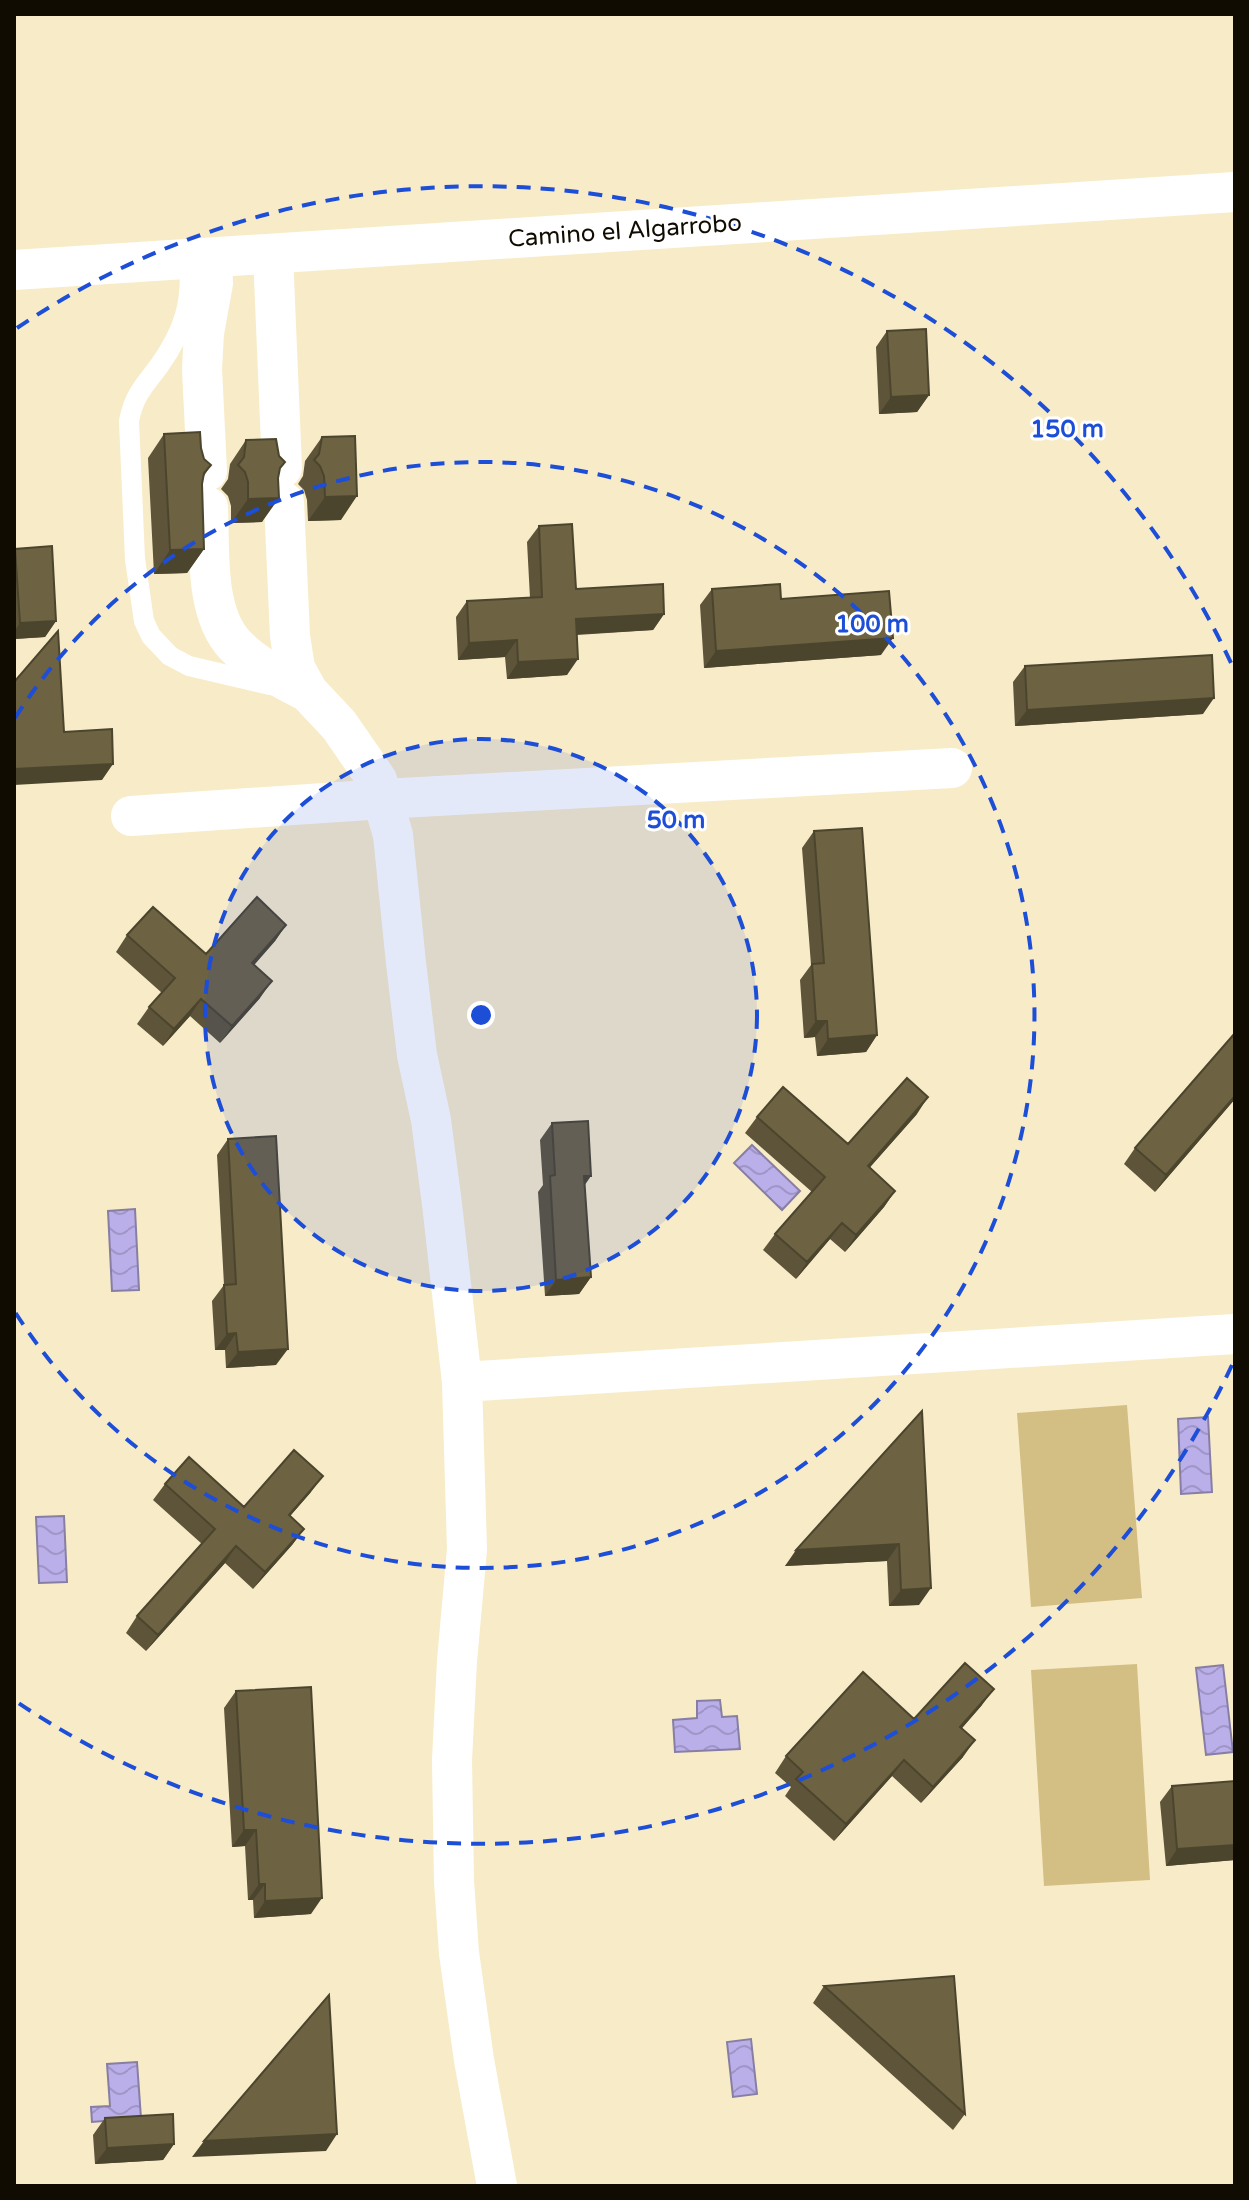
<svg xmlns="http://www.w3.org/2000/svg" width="1249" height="2200" font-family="'Varela Round',sans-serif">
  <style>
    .grass { fill: #d3bf84 }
    .water { fill: url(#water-waves); stroke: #877ea4; stroke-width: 2 }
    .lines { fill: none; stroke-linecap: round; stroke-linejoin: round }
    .lane { stroke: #fff; stroke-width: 20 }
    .street { stroke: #fff; stroke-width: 40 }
    .wall { fill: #5e5439 }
    .shaded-wall { fill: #4c452e }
    .building { fill: #6d6242; stroke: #4c452e; stroke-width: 2 }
    .ring { fill: none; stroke: #1d4ed8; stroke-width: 4; stroke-dasharray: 14 10 }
    .labels { text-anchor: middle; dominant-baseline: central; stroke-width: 6; stroke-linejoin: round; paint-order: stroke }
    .street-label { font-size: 24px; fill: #100c02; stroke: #fff }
    .centre { fill: #1d4ed8; stroke: #fff; stroke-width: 4 }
    .ring-label { font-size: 24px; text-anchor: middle; font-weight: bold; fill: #1d4ed8; stroke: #fff; stroke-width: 6; stroke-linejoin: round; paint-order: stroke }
  </style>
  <defs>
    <pattern id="water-waves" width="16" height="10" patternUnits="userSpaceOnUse" patternTransform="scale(2)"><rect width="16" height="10" fill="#baafe9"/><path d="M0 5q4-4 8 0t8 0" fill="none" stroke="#9f95c6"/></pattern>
  </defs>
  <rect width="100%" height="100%" fill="#f8ecc8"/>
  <path class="grass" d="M1127,1405L1142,1598L1031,1607L1017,1413Z
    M1137,1664L1150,1880L1044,1886L1031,1670Z"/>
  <path class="water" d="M752,1145L800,1191L782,1210L734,1163Z
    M135,1209L139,1290L112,1291L108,1211Z
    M1208,1417L1212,1492L1181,1494L1178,1419Z
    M64,1516L67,1582L39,1583L36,1517Z
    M1223,1665L1233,1752L1206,1755L1196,1668Z
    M720,1700L722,1717L737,1716L740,1749L675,1752L673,1720L697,1718V1701Z
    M751,2039L757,2094L733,2097L727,2042Z
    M137,2062L141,2118L92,2122L91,2107L110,2106L107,2064Z"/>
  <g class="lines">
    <path class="lane" d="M189,259C193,302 184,331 159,366C144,386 134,395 129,421L135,559L144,621L151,636L170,656L189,666L270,685"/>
    <path class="street" d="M273,254L282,468
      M14,270L1235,192
      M207,471L202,369L204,333L213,283L212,258
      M284,502L290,636L295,668L308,692L339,725L377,780L393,835L406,963L417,1055L431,1120L442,1204L462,1382L467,1549L457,1661L452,1760L454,1881L459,1953L474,2060L497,2186
      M208,507C210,549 204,612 235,645C255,666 283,679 308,692
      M131,816L383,799L952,768
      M462,1382L1235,1334"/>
  </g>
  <path class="wall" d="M887,331L929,395L917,412L879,414L876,347Z
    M164,434L201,448L204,459L211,465L204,476L202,484L204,549L187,573L154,574L148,458Z
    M322,437L341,520L308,521L307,500L304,490L298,484L303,476L305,461Z
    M246,440L280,470L262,522L231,523V506L228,496L221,489L228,479L230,464Z
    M539,526L576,589L664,614L653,630L577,635L567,675L507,679L505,657L458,660L456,617L467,601L530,598L527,542Z
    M15,549L56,621L45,637L14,639V550Z
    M712,589L781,599L881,655L704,668L700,605Z
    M1025,666L1203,714L1015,726L1013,682Z
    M814,831L877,1035L866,1052L817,1056L815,1037L804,1038L800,980L811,965L802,848Z
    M286,925L275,941L254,965L260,998L220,1043L190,1016L163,1046L137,1024L149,1007L162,993L116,952L127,935L206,954Z
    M1235,1033V1099L1155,1192L1124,1164L1135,1148Z
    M917,1114L870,1167L895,1191L884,1207L845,1252L830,1239L796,1279L763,1250L775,1234L812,1192L745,1133L757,1117L848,1144Z
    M552,1123L585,1185L591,1277L579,1294L545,1296L538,1192L543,1185L540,1140Z
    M228,1139L276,1365L226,1368L225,1350H215L212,1301L224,1285L217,1155Z
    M922,1411L919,1605L889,1606L887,1561L785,1566Z
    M165,1484L244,1507L311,1492L290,1516L304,1529L292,1545L253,1589L225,1563L146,1651L126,1633L137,1616L202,1544L153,1500Z
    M236,1691L311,1914L254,1918L253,1900H248L245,1846L232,1847L224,1708Z
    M982,1705L962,1728L963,1757L921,1803L892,1776L834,1841L785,1796L791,1787L775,1773L786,1756L914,1719Z
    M1235,1781V1860L1166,1866L1160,1802L1172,1786Z
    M824,1986L965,2114L953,2130L813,2003Z
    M105,2118L174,2144L163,2160L95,2164L93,2135Z"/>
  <path class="shaded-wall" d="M929,395L917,412L879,414L891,397Z
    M357,496L341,520L308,521L325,497Z
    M279,498L262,522L231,523L248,499Z
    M204,549L187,573L154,574L170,550Z
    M664,614L653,630L565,635L576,619Z
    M56,621L45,637L14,639V632L20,623Z
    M893,638L881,655L704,668L716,651Z
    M517,640L505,657L458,660L469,643Z
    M578,659L567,675L507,679L518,662Z
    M1214,698L1203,714L1015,726L1027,710Z
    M113,764L102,780L14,785V769Z
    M286,925L275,941L241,980L252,963Z
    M272,981L260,998L220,1043L232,1026Z
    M201,999L190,1016L163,1046L174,1029Z
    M816,1021H827L815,1037L804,1038Z
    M877,1035L866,1052L817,1056L828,1039Z
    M1235,1096V1099L1155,1192L1166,1175Z
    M928,1097L917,1114L857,1182L868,1166Z
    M584,1176H591L580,1192Z
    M895,1191L884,1207L845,1252L856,1235Z
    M842,1223L830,1239L796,1279L807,1262Z
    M591,1277L579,1294L545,1296L556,1280Z
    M236,1333L225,1350H215L227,1334Z
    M288,1349L276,1365L226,1368L238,1352Z
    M323,1476L311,1492L277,1531L289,1515Z
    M304,1529L292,1545L253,1589L265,1572Z
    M899,1544L887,1561L785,1566L796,1550Z
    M236,1546L225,1563L146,1651L158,1635Z
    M931,1588L919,1605L889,1606L901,1590Z
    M994,1689L982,1705L949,1743L960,1727Z
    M975,1740L963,1757L921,1803L933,1787Z
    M904,1760L892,1776L834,1841L846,1824Z
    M244,1830H256L245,1846L232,1847Z
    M1235,1845V1860L1166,1866L1177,1849Z
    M259,1884H265L253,1900H248Z
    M322,1898L311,1914L254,1918L265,1901Z
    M337,2134L326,2151L192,2157L204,2141Z
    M174,2144L163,2160L95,2164L107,2148Z"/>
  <path class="building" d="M926,329L929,395L891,397L887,331Z
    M200,432L201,448L204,459L211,465L204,473L202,484L204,549L170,550L164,434Z
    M355,436L357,496L325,497L324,476L320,466L314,460L319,454L322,437Z
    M276,439L279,456L285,462L280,468L278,478L279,498L248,499V482L245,472L238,465L244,457L246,440Z
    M572,524L576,589L663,584L664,614L576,619L578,659L518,662L517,640L469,643L467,601L542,597L539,526Z
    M52,546L56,621L20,623L15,549Z
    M780,584L781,599L889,591L893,638L716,651L712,589Z
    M58,631L64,732L112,729L113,764L14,769V682Z
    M1212,655L1214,698L1027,710L1025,666Z
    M862,828L877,1035L828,1039L827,1021H816L812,964L824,963L814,831Z
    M257,897L286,925L252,963L272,981L232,1026L201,999L174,1029L149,1007L175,978L127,935L153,907L206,954Z
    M1235,1033V1096L1166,1175L1135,1148Z
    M907,1078L928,1097L868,1166L895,1191L856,1235L842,1223L807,1262L775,1234L825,1177L757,1117L783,1087L848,1144Z
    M588,1121L591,1176H584L591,1277L556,1280L550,1176L555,1175L552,1123Z
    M276,1136L288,1349L238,1352L236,1333L227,1334L224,1285L236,1284L228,1139Z
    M922,1411L931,1588L901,1590L899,1544L796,1550Z
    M294,1450L323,1476L289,1515L304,1529L265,1572L236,1546L158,1635L137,1616L215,1529L165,1484L189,1457L244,1507Z
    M965,1663L994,1689L960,1727L975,1740L933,1787L904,1760L846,1824L796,1779L803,1772L786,1756L863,1672L914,1719Z
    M311,1687L322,1898L265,1901V1884H259L256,1830H244L236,1691Z
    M1235,1781V1845L1177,1849L1172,1786Z
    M954,1976L965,2114L824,1986Z
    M329,1995L337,2134L204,2141Z
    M173,2114L174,2144L107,2148L105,2118Z"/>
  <circle cx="481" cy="1015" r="276" fill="#1d4ed8" fill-opacity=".12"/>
  <g class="ring">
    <circle cx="481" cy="1015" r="276"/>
    <path d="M15 718A553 553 0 1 1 15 1312"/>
    <path d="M1232 1365A829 829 0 0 1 17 1702M17 328A829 829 0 0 1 1232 665"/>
  </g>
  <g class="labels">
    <g class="street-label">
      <text transform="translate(625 231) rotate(-4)">Camino el Algarrobo</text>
    </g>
  </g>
  <circle cx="481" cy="1015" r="12" class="centre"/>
  <g class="ring-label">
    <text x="1067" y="437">150 m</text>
    <text x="872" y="632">100 m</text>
    <text x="676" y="828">50 m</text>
  </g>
  <rect width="1249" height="2200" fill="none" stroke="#100c02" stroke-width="32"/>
</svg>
